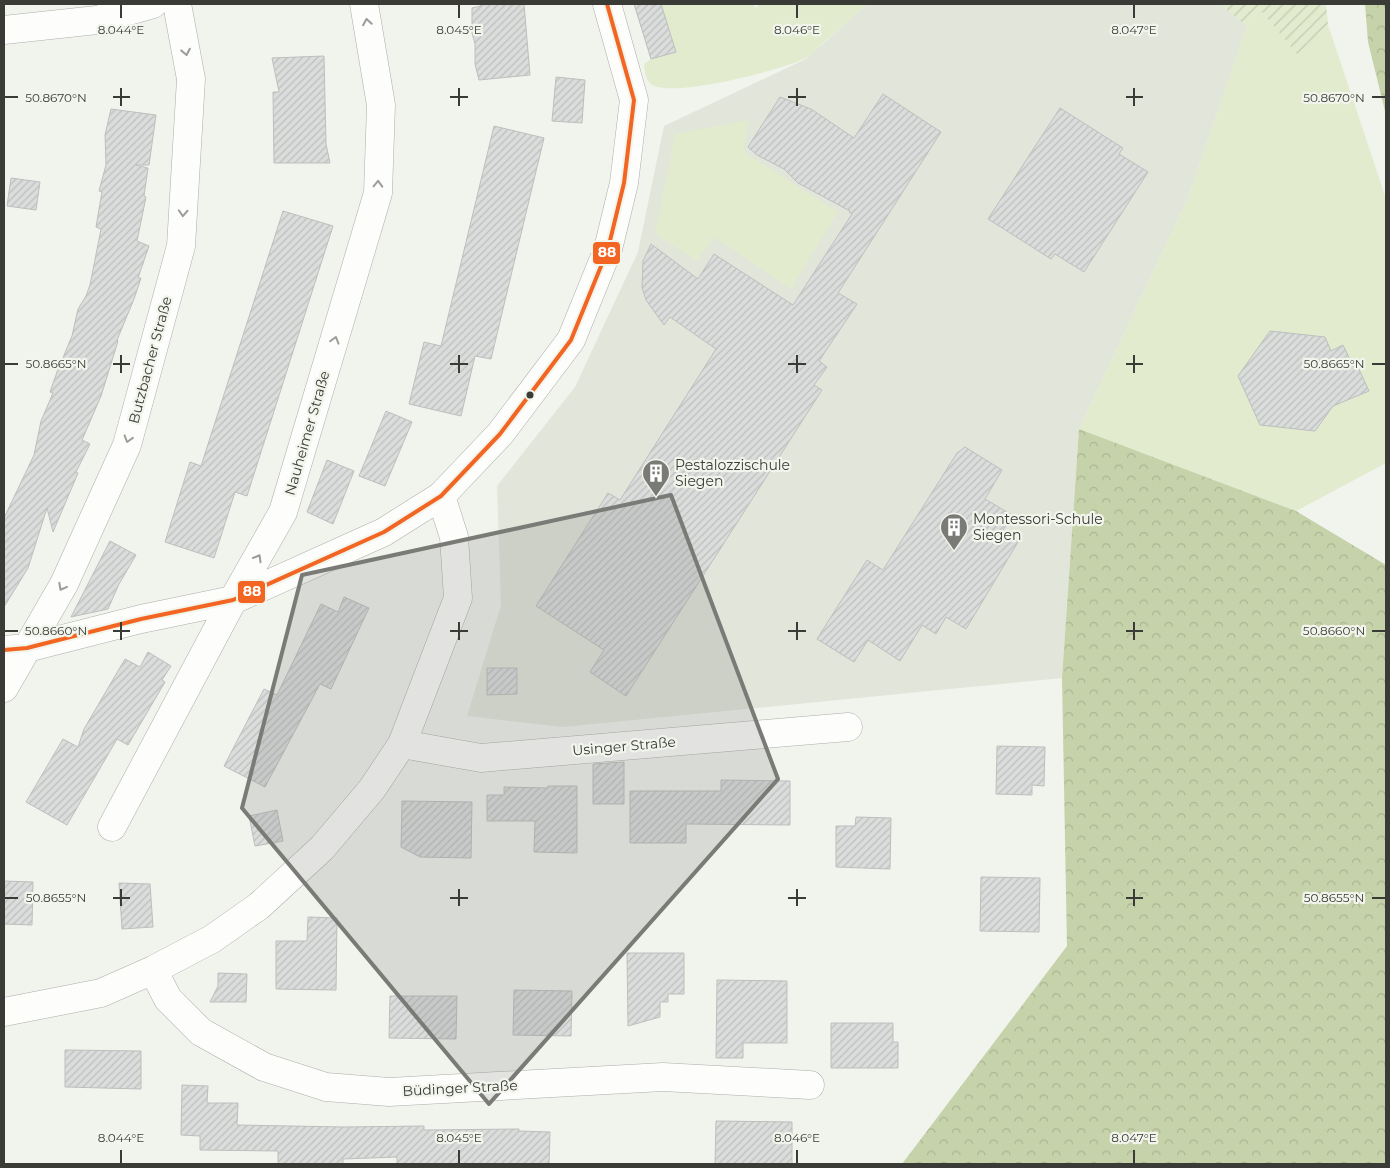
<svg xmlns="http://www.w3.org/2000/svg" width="1390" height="1168" font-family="Montserrat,sans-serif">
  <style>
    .built { fill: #e1e5da }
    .green { fill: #e2ebce }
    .forest { fill: url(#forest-crowns) }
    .garden { fill: url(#garden-furrows) }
    .building { fill: url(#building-hatch); stroke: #bdbfbe }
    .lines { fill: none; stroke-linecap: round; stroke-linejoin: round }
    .street-casing { stroke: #adaeaa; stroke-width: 29 }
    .street { stroke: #fdfdfc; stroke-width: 28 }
    .bus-1-casing { stroke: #f2f5eb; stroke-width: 8 }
    .bus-1 { stroke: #f26522; stroke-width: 4 }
    .oneway { stroke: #9c9c9a }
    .marked { fill: #7a7b77; fill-opacity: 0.2; stroke: #7a7b77; stroke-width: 4; stroke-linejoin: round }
    .ticks { fill: none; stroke: #3a3b37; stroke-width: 2 }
    .bus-dot { fill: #3a3b37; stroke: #f2f5eb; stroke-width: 2 }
    .labels { text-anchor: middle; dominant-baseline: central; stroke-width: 4.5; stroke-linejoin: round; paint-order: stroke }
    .street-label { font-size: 14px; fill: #3a3b37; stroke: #f2f5eb }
    .poi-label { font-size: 14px; fill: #3a3b37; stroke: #f2f5eb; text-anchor: start }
    .ticks-label { font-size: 12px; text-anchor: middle; fill: #3a3b37; stroke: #f2f5eb; stroke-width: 4.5; stroke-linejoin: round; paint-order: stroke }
    .line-badge { stroke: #f2f5eb; stroke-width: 2 }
    .badge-label { font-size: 14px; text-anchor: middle; font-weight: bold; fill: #fff }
  </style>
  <defs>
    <pattern id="forest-crowns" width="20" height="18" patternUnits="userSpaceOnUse" patternTransform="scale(1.25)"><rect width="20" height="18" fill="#c6d2aa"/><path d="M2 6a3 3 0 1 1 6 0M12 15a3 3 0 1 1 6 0" fill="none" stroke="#abb593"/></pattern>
    <pattern id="garden-furrows" width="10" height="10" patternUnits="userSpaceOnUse" patternTransform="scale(1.25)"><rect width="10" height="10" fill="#e2ebce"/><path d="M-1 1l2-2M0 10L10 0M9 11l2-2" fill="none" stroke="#c3cab2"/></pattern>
    <pattern id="building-hatch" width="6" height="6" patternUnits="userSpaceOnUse" patternTransform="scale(1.25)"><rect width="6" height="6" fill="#dbdddc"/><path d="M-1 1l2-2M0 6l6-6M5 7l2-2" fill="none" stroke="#bdbfbd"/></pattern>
  </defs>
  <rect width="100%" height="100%" fill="#f1f3ed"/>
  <path class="built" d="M867,4H1220L1247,26L1187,200L1079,429L1062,678L562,727L467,716L501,605L497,486L575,387L638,252L664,126L806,59Z"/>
  <path class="green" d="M661,4H753L756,8L759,4H867C853,17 839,29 824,42C818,48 811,56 804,59C781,70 670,99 651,84C645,79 645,71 644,64L651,59L675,52Z
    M1262,12L1298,54L1328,25L1386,199V463L1296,511L1079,429L1187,200L1247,26Z
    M749,120L744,145L745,153L838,212L791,289L714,237L697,261L655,234L675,134Z"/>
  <path class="forest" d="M1365,4H1386V115L1368,42Z
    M1079,429L1296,511L1386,565V1164H902L1067,946L1062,678Z"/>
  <path class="garden" d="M1220,4H1326L1328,25L1298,55L1262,12L1247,26Z"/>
  <path class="building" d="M481,4H524L530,75L479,80L475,64V44L472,33V8L481,6Z
    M634,4H661L676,52L651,59Z
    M324,56L326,144L330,163H274L273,92H279L272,58Z
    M556,77L585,80L582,123L552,121Z
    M883,94L941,132L838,293L857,304L819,361L827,367L814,385L822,390L626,696L590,672L604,650L536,606L608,493L620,500L716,349L670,317L664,325L646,300L642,287L643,261L651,244L698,279L714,254L793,305L852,214L849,212L850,211L798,183L784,169L757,155L748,147L780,97L811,109L854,138Z
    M1060,108L1123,148L1119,154L1148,172L1084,272L1055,254L1051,259L988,219Z
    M111,109L156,115L149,165H136L148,168L144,196L146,197L137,241L149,246L138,278H141L134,299L117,340L118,341L101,396L82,440L90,444L76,472L78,473L53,532L47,508L28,568L4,607V518L34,455L41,421L53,393L50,392L57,372L72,336L78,309L86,296L90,285L101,229L96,227L102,192L99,191L106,165L105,135Z
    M494,126L544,138L491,359L475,356L461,416L409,404L424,342L441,346Z
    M11,178L40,182L36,210L7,206Z
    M283,211L333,226L247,496L235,492L214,558L165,542L190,462L201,466Z
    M1270,331L1325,337L1331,351L1343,345L1353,366L1357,365L1369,391L1333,406L1315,431L1260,425L1238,376Z
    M386,411L412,422L385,486L359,476Z
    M965,447L1002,470L985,499L1012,515L1002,532L1018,542L966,629L946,617L936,634L922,625L900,661L868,640L854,662L817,639L867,560L883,570L957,453Z
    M327,460L354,471L333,524L307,512Z
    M110,541L136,555L119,584L108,609L71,617Z
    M344,597L369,608L331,689L320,684L265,787L224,766L264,689L277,695L321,604L338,612Z
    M148,652L171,666L162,680L165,682L128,745L117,739L67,825L26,802L63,739L78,747L84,729L125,659L140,667Z
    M487,668H517V694L487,695Z
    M997,746L1045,747L1044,786L1032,785V795L996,794Z
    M624,762V804H593V764Z
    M721,780L790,781V825L686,824V843H630V791H721Z
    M548,786H577V853L534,852L535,821H487V795H504V787L548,788Z
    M402,801L472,802L471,858L420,857L401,847Z
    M277,810L283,841L255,846L249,816Z
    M856,817L891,818L890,869L836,867V826H855Z
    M981,877L1040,878L1039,932L980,931Z
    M4,881L33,882L32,925L4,924Z
    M119,883L150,884L153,927L122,929Z
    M308,917L337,918L336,990L276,989V941H307Z
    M627,953H684V994H668V1002H660V1017L628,1026Z
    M218,973L247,974L246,1002H210L218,986Z
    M717,980L787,981V1043H743V1058H716Z
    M514,990L572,991L571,1036L513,1035Z
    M390,996H457L456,1039L389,1038Z
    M831,1023H893V1042H898V1068H831Z
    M65,1050L141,1051V1089L65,1087Z
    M182,1085L208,1086L207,1103H238L237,1125L344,1127L424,1126V1130L519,1129V1131L550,1132L549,1164H397V1157L343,1159V1164H278V1151L200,1150V1136L181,1135Z
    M716,1121L792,1122V1164H715Z"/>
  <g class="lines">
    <g class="street-casing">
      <path id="street" d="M4,30L97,20L153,4
        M4,650L27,648L141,619L233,600L384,532L441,496L500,434L571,340L608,249L624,183L634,100L607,4
        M4,688L64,584L127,445L181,246L191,79L177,4
        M402,744L481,758L848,727
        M112,827L233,600L283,512L378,193L381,105L364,4
        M153,970L168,999L201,1032L264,1067L326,1087L389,1092L663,1077L810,1085
        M4,1012L101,993L153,970L212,939L259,906L322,848L372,789L402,744L458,598L454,537L441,496"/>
    </g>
    <use href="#street" class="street"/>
    <g class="bus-1-casing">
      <path id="bus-1" d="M4,650L27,648L141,619L233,600L384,532L441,496L500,434L571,340L608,249L624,183L634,100L607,4"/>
    </g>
    <use href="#bus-1" class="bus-1"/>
  </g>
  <defs><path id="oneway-chevron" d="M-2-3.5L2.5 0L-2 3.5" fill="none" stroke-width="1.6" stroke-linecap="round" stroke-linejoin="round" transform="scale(1.25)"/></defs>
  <g class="oneway">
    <use href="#oneway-chevron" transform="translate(367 22) rotate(-99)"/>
    <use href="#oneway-chevron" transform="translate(186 52) rotate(79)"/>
    <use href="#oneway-chevron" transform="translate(378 184) rotate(-88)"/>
    <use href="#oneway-chevron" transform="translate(183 213) rotate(93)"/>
    <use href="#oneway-chevron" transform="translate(335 340) rotate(-74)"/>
    <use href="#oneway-chevron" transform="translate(128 439) rotate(107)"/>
    <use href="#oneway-chevron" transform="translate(258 558) rotate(-60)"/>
    <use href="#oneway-chevron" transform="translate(62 587) rotate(118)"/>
  </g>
  <path class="marked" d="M671,495L778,779L489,1104L242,808L302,575Z"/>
  <path class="ticks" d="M121,5V18M459,5V18M797,5V18M1134,5V18M121,88V106M459,88V106M797,88V106M1134,88V106M5,97H18M113,97H130M450,97H468M788,97H806M1126,97H1143M1372,97H1385M121,355V373M459,355V373M797,355V373M1134,355V373M5,364H18M113,364H130M450,364H468M788,364H806M1126,364H1143M1372,364H1385M121,622V640M459,622V640M797,622V640M1134,622V640M5,631H18M113,631H130M450,631H468M788,631H806M1126,631H1143M1372,631H1385M121,889V906M459,889V906M797,889V906M1134,889V906M5,898H18M113,898H130M450,898H468M788,898H806M1126,898H1143M1372,898H1385M121,1150V1163M459,1150V1163M797,1150V1163M1134,1150V1163"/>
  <defs>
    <g id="building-pin" transform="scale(1.4375)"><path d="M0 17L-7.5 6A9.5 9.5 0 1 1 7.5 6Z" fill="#7a7b77" stroke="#f2f5eb"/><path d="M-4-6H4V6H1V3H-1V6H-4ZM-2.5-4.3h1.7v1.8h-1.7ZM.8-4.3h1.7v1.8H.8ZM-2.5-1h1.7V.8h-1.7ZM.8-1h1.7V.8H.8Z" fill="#fff"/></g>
  </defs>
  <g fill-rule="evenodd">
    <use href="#building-pin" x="656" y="473"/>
    <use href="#building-pin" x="954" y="527"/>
  </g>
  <circle class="bus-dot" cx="530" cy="395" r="4.5"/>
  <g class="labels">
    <g class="street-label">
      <text transform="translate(150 360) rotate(-75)">Butzbacher Straße</text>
      <text transform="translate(307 433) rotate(-74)">Nauheimer Straße</text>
      <text transform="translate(624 746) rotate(-5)">Usinger Straße</text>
      <text transform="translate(460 1088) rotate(-3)">Büdinger Straße</text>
    </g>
    <g class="poi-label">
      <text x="675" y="465">Pestalozzischule<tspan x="675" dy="16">Siegen</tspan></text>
      <text x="973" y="519">Montessori-Schule<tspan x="973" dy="16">Siegen</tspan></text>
    </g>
  </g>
  <g class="ticks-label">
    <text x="121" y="34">8.044°E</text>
    <text x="459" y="34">8.045°E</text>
    <text x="797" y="34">8.046°E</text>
    <text x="1134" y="34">8.047°E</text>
    <text x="56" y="102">50.8670°N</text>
    <text x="1334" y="102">50.8670°N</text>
    <text x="56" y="368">50.8665°N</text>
    <text x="1334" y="368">50.8665°N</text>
    <text x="56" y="635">50.8660°N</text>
    <text x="1334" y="635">50.8660°N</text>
    <text x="56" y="902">50.8655°N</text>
    <text x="1334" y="902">50.8655°N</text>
    <text x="121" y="1142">8.044°E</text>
    <text x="459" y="1142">8.045°E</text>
    <text x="797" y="1142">8.046°E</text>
    <text x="1134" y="1142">8.047°E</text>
  </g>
  <g class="line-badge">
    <rect x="592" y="241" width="29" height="24" rx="5" fill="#f26522"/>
    <rect x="237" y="580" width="29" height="24" rx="5" fill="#f26522"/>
  </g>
  <g class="badge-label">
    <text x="607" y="257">88</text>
    <text x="252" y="596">88</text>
  </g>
  <rect width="1390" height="1168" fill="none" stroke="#3a3b37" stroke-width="10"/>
</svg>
